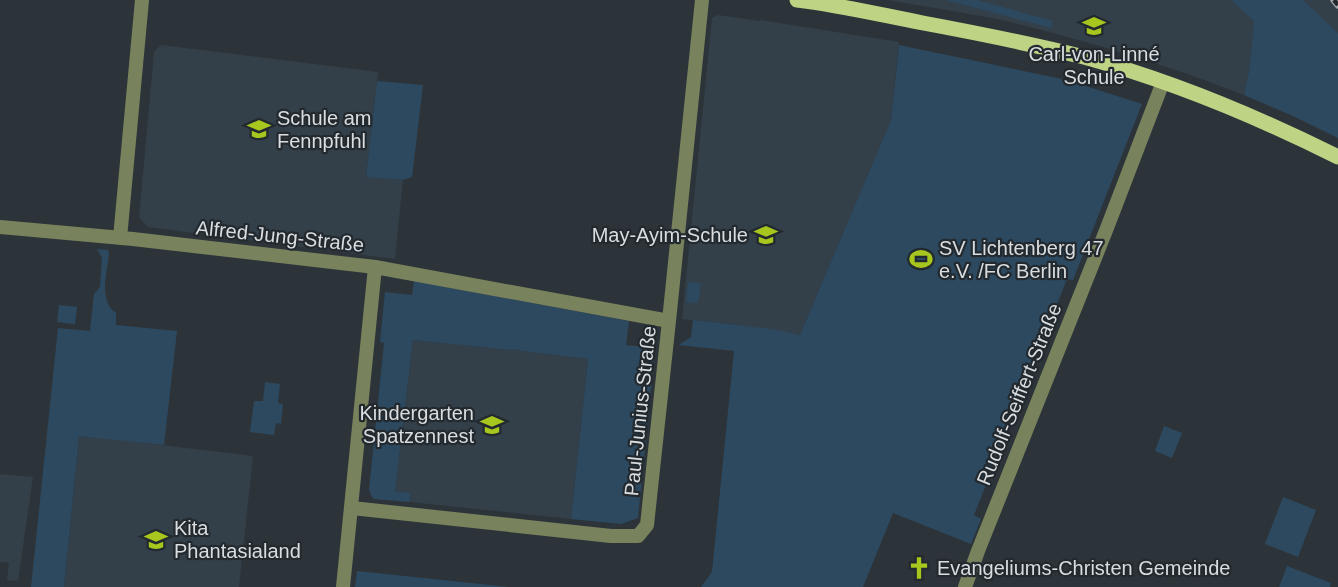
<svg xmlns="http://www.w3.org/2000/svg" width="1338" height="587" font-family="Arial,sans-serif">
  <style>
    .built { fill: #333f49 }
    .green { fill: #2d4960 }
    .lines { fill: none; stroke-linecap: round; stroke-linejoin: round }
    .minor { stroke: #78835d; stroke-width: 14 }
    .major { stroke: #bed383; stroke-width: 15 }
    .rail-casing { stroke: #a8adb0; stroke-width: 7 }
    .rail { stroke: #232a2f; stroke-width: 4.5; stroke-dasharray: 14; stroke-linecap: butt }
    .labels { text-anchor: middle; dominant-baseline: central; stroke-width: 4.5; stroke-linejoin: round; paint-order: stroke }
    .poi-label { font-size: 20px; fill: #d9dde0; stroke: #232a2f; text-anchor: start }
    .street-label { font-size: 20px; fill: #d9dde0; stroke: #232a2f }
  </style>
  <rect width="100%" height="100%" fill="#2d3439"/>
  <path class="built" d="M888,0H1338V89L1250,66L1244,95L1185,73L1107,48L1053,33L998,19Z
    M718,15L760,21V20L899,42L891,120L800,336L772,329L682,319L712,18Z
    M161,45L378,72L366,176L403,180L395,259L148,227L139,217L154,52Z
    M413,340L511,350V349L521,350V351L588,359L571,519L410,502L411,493L395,491Z
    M79,435L253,456L239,587H64Z
    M0,474L33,477L18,581L7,580L9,563L0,562Z"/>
  <path class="green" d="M946,0H977L1053,21L1051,28Z
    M1231,0H1303L1338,33V138L1293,116L1244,95L1250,66L1254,21Z
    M899,45L1067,80L1142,104L1073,280L1067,279L974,515L981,519L971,544L893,513L863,587H701L712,572L734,351L679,345L691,337L693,320L772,329L800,335L891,120Z
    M377,81L423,85L412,177L403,180L366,177Z
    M97,249L108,250L109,254C107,274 98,300 116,313V325L177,331L164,445L79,436L64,587H31L58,328L90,331L94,294L100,287L102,258Z
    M414,281L629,321L626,345L655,348L638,518L621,524L571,519L588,359L521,351V350L511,349V350L413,340L395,491L411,493L410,502L373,499L369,490L384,343L380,342L385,292L412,295Z
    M688,282L701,283L698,303L686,302Z
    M59,305L77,307L75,324L57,322Z
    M265,382L280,384L278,403L283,404L281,424L276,423L274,435L250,432L254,401H263Z
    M1164,426L1182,433L1172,458L1155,451Z
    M1283,497L1316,510L1298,557L1265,544Z
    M1287,566L1331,583L1330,587H1279Z
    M357,571L509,587H355Z"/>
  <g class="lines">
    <path class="minor" d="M0,227L133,239L375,267L669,321
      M120,238L142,0
      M352,508L611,536H638L647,525L669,321L702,0
      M343,587L375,267
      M965,587L978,551L1107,228L1163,82"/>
    <path class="major" d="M797,0C840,5 881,15 923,23C977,33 1031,44 1084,57C1172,81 1256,116 1338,157"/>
    <g class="rail-casing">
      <path id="rail" d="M1334,0L1338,5"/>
    </g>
    <use href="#rail" class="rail"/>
  </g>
  <defs>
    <g id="school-bare" transform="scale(1.8)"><path d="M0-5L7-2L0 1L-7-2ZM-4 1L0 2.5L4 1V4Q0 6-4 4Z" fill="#a7c71e" stroke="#232a2f" stroke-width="2.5" paint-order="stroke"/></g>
    <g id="stadium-bare" transform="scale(1.8)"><path d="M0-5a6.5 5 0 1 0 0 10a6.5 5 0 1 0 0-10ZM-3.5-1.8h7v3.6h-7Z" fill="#a7c71e" stroke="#232a2f" stroke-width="2.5" paint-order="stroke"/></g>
    <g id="church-bare" transform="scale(1.8)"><path d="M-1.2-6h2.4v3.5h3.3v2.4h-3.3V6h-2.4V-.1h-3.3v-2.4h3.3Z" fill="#a7c71e" stroke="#232a2f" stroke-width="2.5" paint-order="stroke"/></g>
  </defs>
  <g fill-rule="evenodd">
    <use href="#school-bare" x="1094" y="26"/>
    <use href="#school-bare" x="259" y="129"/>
    <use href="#school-bare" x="766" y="235"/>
    <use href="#stadium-bare" x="921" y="259"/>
    <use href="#school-bare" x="492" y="425"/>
    <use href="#school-bare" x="156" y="540"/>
    <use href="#church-bare" x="919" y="568"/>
  </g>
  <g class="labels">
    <g class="poi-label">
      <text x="1094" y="54" text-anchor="middle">Carl-von-Linné<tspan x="1094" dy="23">Schule</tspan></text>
      <text x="277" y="118">Schule am<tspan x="277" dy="23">Fennpfuhl</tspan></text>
      <text x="748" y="235" text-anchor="end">May-Ayim-Schule</text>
      <text x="939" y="248">SV Lichtenberg 47<tspan x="939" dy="23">e.V. /FC Berlin</tspan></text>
      <text x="474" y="413" text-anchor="end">Kindergarten<tspan x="474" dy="23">Spatzennest</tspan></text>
      <text x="174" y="528">Kita<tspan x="174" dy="23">Phantasialand</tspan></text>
      <text x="937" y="568">Evangeliums-Christen Gemeinde</text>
    </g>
    <g class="street-label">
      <text transform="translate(280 236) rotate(6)">Alfred-Jung-Straße</text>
      <text transform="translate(1019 394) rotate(-68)">Rudolf-Seiffert-Straße</text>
      <text transform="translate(640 411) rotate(-84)">Paul-Junius-Straße</text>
    </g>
  </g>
</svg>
